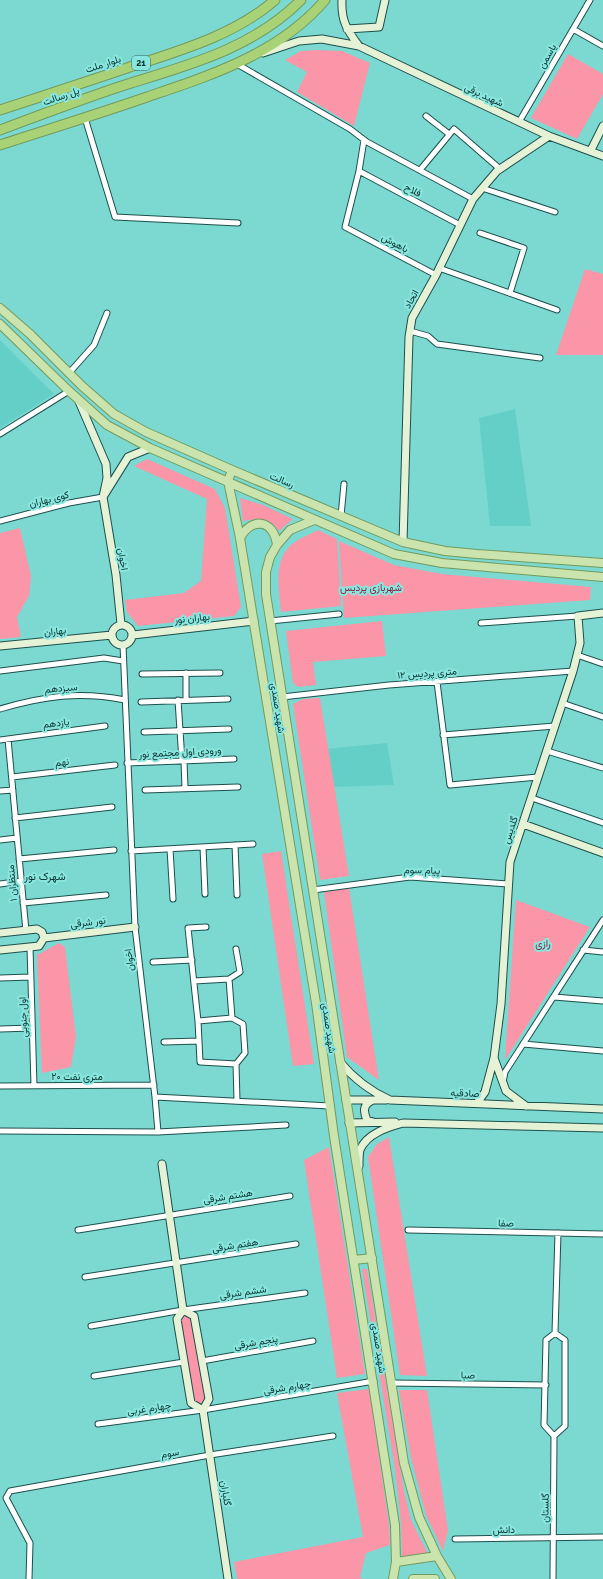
<svg xmlns="http://www.w3.org/2000/svg" width="603" height="1579" font-family="Raleway,Vazirmatn,sans-serif">
  <style>
    .built { fill: #63cfc7 }
    .green { fill: #fb96a8 }
    .lines { fill: none; stroke-linecap: round; stroke-linejoin: round }
    .street-casing { stroke: #1d504c; stroke-width: 7 }
    .secondary-casing { stroke: #1d504c; stroke-width: 9 }
    .primary-casing { stroke: #719b5e; stroke-width: 10 }
    .highway-casing { stroke: #719b5e; stroke-width: 11 }
    .street { stroke: #fff; stroke-width: 5 }
    .secondary { stroke: #e5f2d6; stroke-width: 7 }
    .primary { stroke: #cbe4ad; stroke-width: 8 }
    .highway { stroke: #a9d276; stroke-width: 9 }
    .labels { text-anchor: middle; dominant-baseline: central; stroke-width: 4; stroke-linejoin: round; paint-order: stroke }
    .shield { fill: #89e6de; stroke: #306966; stroke-width: 1 }
    .shield-label { font-size: 9px; font-weight: bold; fill: #0a3432 }
    .street-label { font-size: 10px; fill: #0a3432; stroke: #89e6de }
    .park-label { font-size: 10px; fill: #8f1e40; stroke: #89e6de }
    .neighbourhood-label { font-size: 11px; fill: #0a3432; stroke: #89e6de }
  </style>
  <rect width="100%" height="100%" fill="#7bd9d1"/>
  <path class="built" d="M0,340L54,394L0,428Z
    M515,409L531,526H490L479,418Z
    M387,743L394,785L331,787L326,749Z"/>
  <path class="green" d="M316,50L342,51L370,63L354,126L297,92L307,72L285,60L301,51Z
    M568,54L603,74V94L577,139L531,118Z
    M585,269L603,274V355H556Z
    M147,459L215,489L225,508L241,607L234,616L138,626L127,612L125,600L184,593L201,581L207,499L134,466Z
    M240,498L263,505L293,519L279,531C270,517 258,518 243,521Z
    M20,528L31,576L29,596L17,617L21,637L0,639V533Z
    M318,530L337,539L341,606L281,612C279,588 272,557 295,542C302,537 311,534 318,530Z
    M339,541L394,565L442,574L591,587L590,600L344,618Z
    M382,621L386,656L313,662L316,685L298,687L293,683L286,631Z
    M320,698L349,876L320,880L293,704L303,699Z
    M281,851L314,1064L293,1066L262,854Z
    M349,888L379,1080L347,1057L324,892Z
    M516,900L590,927L505,1060Z
    M59,943L65,947L76,1037L71,1067L42,1073L37,955Z
    M389,1137L427,1376L400,1375L368,1157L377,1144Z
    M329,1147L365,1374L337,1378L304,1160Z
    M362,1269H367L404,1491L411,1520L429,1556L402,1559L401,1522L395,1469Z
    M183,1310L194,1317L208,1399L203,1409L191,1403L178,1319Z
    M369,1389L389,1525L390,1545L366,1553L360,1577L363,1579H237L234,1562L363,1537L337,1393Z
    M399,1390H427L448,1530L443,1551L426,1515L411,1458Z"/>
  <g class="lines">
    <g class="street-casing">
      <path id="street" d="M573,29L603,46
        M237,64L350,129L367,142L473,199
        M426,116L449,134
        M85,118L115,217L238,223
        M519,122L590,0
        M364,140L359,171L345,227L436,275
        M420,170L454,129L500,169
        M359,171L460,225
        M482,188L555,212
        M480,233L524,248L510,293
        M439,268L557,310
        M410,331L428,336L437,344L540,358
        M69,373L94,345L107,313
        M0,434L69,391
        M341,516L344,484
        M0,521L69,503L103,497
        M270,621L339,614
        M481,623L578,616
        M123,645L135,927L155,1097L330,1106
        M577,655L603,664
        M0,671L104,658L123,661
        M186,673V700
        M142,674L220,673
        M437,682L450,785L538,777
        M282,697L389,685L573,671
        M178,700L182,761
        M141,702L228,699
        M562,703L603,717
        M0,709C44,696 80,691 125,700
        M144,732L229,729
        M443,735L555,726
        M8,739L26,931
        M0,740L105,726
        M547,751L603,768
        M184,761L185,788
        M127,763L234,759
        M12,777L115,765
        M145,790L238,787
        M0,791L13,790
        M532,798L603,823
        M15,818L112,807
        M0,840L17,838
        M235,845L237,895
        M203,847L205,894
        M170,849L173,899
        M131,851L253,844
        M19,859L114,850
        M0,884L21,881
        M313,890L410,877L508,884
        M23,903L106,895
        M206,927L188,928L198,1021L200,1062L236,1064
        M30,947L34,1086
        M583,950L603,952
        M153,962L192,960
        M0,978L31,977
        M229,979L232,1018
        M194,981L229,979L240,972L236,949
        M554,997L603,1001
        M198,1021L232,1018L243,1024L245,1053L236,1064L237,1101
        M0,1029L32,1028
        M164,1042L199,1041
        M523,1044L603,1051
        M503,1082L505,1072L603,920
        M0,1086L154,1085
        M0,1131L158,1132L155,1097
        M158,1132L286,1125
        M78,1230L290,1196
        M408,1230L603,1234
        M85,1277L296,1244
        M91,1326L183,1310L305,1293
        M202,1361L313,1341
        M94,1376L184,1362
        M391,1383L546,1385
        M98,1424L203,1410L374,1381
        M554,1436L565,1426V1340L555,1333
        M455,1539L603,1537
        M29,1579L30,1543L6,1498L10,1491L210,1455L333,1436
        M553,1579L554,1436L544,1425L546,1340L555,1333L558,1233"/>
    </g>
    <g class="secondary-casing">
      <path id="secondary" d="M347,29L379,27L385,0
        M359,46L549,136L603,156
        M263,53L299,41L322,39L359,46C347,30 341,21 342,0
        M591,150L603,126
        M78,399L106,464L107,478L103,497L128,457L150,448
        M103,497L116,575L121,624
        M403,542L409,337L412,318L436,275L473,199L497,171L549,136
        M112 635a10 10 0 1 1 20 0a10 10 0 1 1-20 0Z
        M133,635L254,621
        M0,646L112,635
        M523,824L603,853
        M0,933L37,929L42,932L44,938L39,946L0,950
        M44,938L135,927
        M494,1058L506,1091L526,1106
        M340,1062C354,1079 370,1091 390,1100L603,1109
        M346,1100H386
        M373,1100C363,1104 363,1111 367,1120L373,1122
        M477,1103L485,1092L494,1058L501,1004L510,862L573,671L580,643L578,616L603,613
        M349,1123L395,1122
        M162,1164L183,1310
        M359,1166C359,1161 359,1154 360,1150C367,1133 389,1127 403,1123L603,1128
        M183,1310L177,1319L191,1403L203,1410
        M183,1310L194,1316L209,1399L203,1410
        M203,1410L228,1579"/>
    </g>
    <g class="primary-casing">
      <path id="primary" d="M0,308L30,334L82,386L114,414L146,432L232,470L403,542L445,551L477,554L603,563
        M0,324L69,391L107,425L150,448L394,554L442,563L603,577
        M232,470L228,481L240,538L316,1003L334,1136L395,1525L396,1562L393,1579
        M314,520L290,530L277,545L270,557L266,572V594L404,1463L419,1517L437,1556L451,1579
        M240,538C252,516 274,520 277,545
        M354,1260L372,1258
        M396,1562L437,1556
        M413,1579H435"/>
    </g>
    <g class="highway-casing">
      <path id="highway" d="M0,110C43,96 86,82 130,67C179,51 235,35 275,0
        M0,130C43,114 87,97 131,83C193,64 254,47 301,0
        M0,145C49,129 98,114 147,97C211,75 279,54 325,0"/>
    </g>
    <use href="#street" class="street"/>
    <use href="#secondary" class="secondary"/>
    <use href="#primary" class="primary"/>
    <use href="#highway" class="highway"/>
  </g>
  <g class="labels">
    <rect class="shield" x="132" y="56" width="18" height="14" rx="3"/>
    <g class="shield-label">
      <text x="141" y="63">21</text>
    </g>
    <g class="street-label">
      <text transform="translate(547 56) rotate(-60)">یاسمن</text>
      <text transform="translate(103 64) rotate(-18)">بلوار ملت</text>
      <text transform="translate(484 95) rotate(25)">شهید برقی</text>
      <text transform="translate(61 96) rotate(-19)">پل رسالت</text>
      <text transform="translate(413 190) rotate(28)">فلاح</text>
      <text transform="translate(395 243) rotate(28)">باهوش</text>
      <text transform="translate(411 299) rotate(-61)">اتحاد</text>
      <text transform="translate(282 480) rotate(23)">رسالت</text>
      <text transform="translate(49 499) rotate(-14)">کوی بهاران</text>
      <text transform="translate(123 559) rotate(81)">اخوان</text>
      <text transform="translate(192 618) rotate(-6)">بهاران نور</text>
      <text transform="translate(55 631) rotate(-6)">بهاران</text>
      <text transform="translate(427 673) rotate(-4)">۱۲ متری پردیس</text>
      <text transform="translate(61 688) rotate(-5)">سیزدهم</text>
      <text transform="translate(278 708) rotate(81)">شهید صمدی</text>
      <text transform="translate(56 723) rotate(-7)">یازدهم</text>
      <text transform="translate(180 752) rotate(-3)">ورودی اول مجتمع نور</text>
      <text transform="translate(62 762) rotate(-6)">نهم</text>
      <text transform="translate(510 830) rotate(-71)">گلدیس</text>
      <text transform="translate(422 870) rotate(1)">پیام سوم</text>
      <text transform="translate(12 883) rotate(-95)">منتظران ۱</text>
      <text transform="translate(88 922) rotate(-7)">نور شرقی</text>
      <text transform="translate(129 960) rotate(-97)">اخوان</text>
      <text transform="translate(23 1017) rotate(-92)">اول جنوبی</text>
      <text transform="translate(329 1028) rotate(82)">شهید صمدی</text>
      <text x="77" y="1076">۲۰ متری نفت</text>
      <text transform="translate(465 1093) rotate(2)">صادقیه</text>
      <text transform="translate(228 1196) rotate(-9)">هشتم شرقی</text>
      <text transform="translate(506 1223) rotate(1)">صفا</text>
      <text transform="translate(235 1245) rotate(-9)">هفتم شرقی</text>
      <text transform="translate(243 1292) rotate(-8)">ششم شرقی</text>
      <text transform="translate(256 1342) rotate(-10)">پنجم شرقی</text>
      <text transform="translate(379 1348) rotate(81)">شهید صمدی</text>
      <text transform="translate(468 1375) rotate(1)">صبا</text>
      <text transform="translate(287 1387) rotate(-9)">چهارم شرقی</text>
      <text transform="translate(149 1408) rotate(-8)">چهارم غربی</text>
      <text transform="translate(170 1453) rotate(-10)">سوم</text>
      <text transform="translate(226 1493) rotate(81)">گلباران</text>
      <text transform="translate(545 1508) rotate(-89)">گلستان</text>
      <text x="504" y="1529">دانش</text>
    </g>
    <g class="park-label">
      <text x="371" y="587">شهربازی پردیس</text>
      <text x="543" y="943">رازی</text>
    </g>
    <g class="neighbourhood-label">
      <text x="45" y="876">شهرک نور</text>
    </g>
  </g>
</svg>
